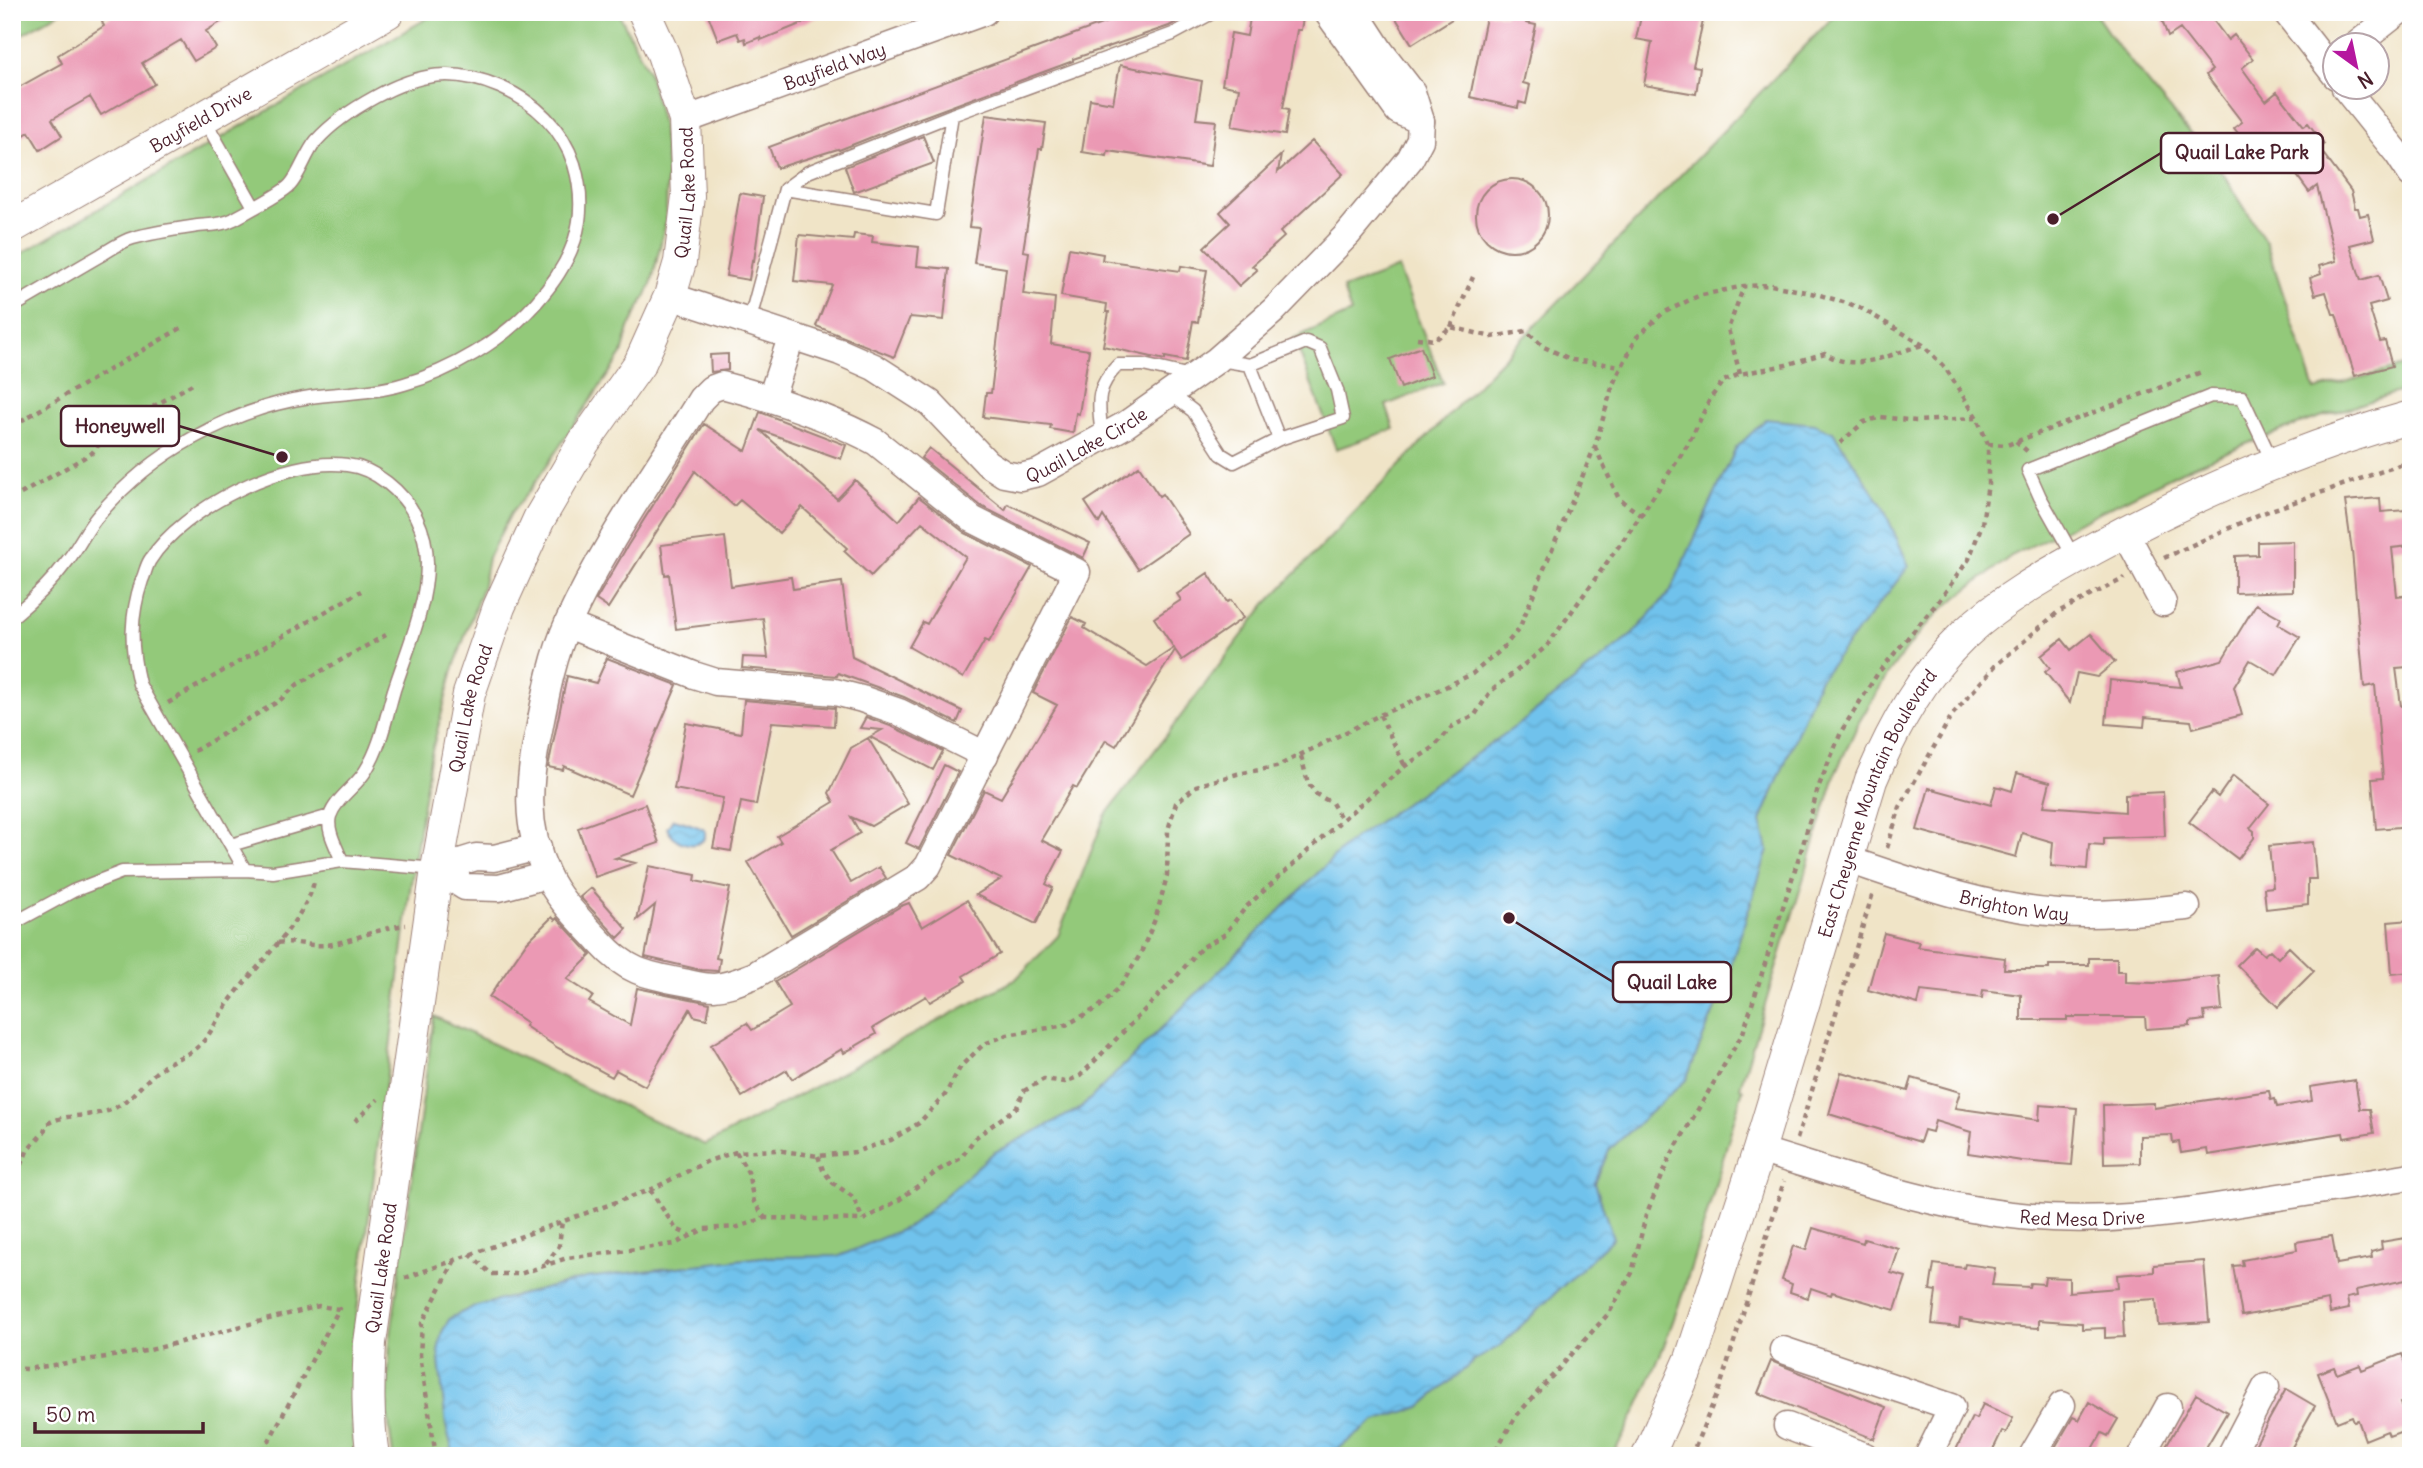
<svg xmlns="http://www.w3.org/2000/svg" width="2423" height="1468" font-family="Delius,sans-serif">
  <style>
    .green { fill: #93c97a; stroke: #6e7452; stroke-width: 2 }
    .water { fill: url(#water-waves); stroke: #5d708c; stroke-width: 2 }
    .building { fill: #eb99b4 }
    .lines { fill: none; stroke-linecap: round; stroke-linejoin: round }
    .service-casing { stroke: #9d8279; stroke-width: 15 }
    .minor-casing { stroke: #9d8279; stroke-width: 29 }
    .tertiary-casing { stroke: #9d8279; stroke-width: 34 }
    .path { stroke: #9d8279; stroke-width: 4.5; stroke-dasharray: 5 5; stroke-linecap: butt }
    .service { stroke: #fff; stroke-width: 12 }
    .minor { stroke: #fff; stroke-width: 26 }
    .tertiary { stroke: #fff; stroke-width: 32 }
    .labels { text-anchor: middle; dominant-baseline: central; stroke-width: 5; stroke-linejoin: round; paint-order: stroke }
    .street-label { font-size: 18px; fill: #4a1f2b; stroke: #fff }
    .leader { fill: none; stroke: #4a1f2b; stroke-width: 2.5 }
    .callout-dot { fill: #4a1f2b; stroke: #fff; stroke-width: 2.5 }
    .callout { fill: #fff; stroke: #4a1f2b; stroke-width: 2.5 }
    .callout-label { font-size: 19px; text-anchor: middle; font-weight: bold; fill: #4a1f2b }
  </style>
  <defs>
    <pattern id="water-waves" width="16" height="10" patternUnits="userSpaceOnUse" patternTransform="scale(1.75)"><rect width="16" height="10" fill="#70c2ec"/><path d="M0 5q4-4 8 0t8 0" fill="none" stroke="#62a6cb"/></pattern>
  </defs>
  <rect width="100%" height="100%" fill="#fff"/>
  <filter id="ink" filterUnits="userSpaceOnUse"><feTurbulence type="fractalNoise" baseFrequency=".0143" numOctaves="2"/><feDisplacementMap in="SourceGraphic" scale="14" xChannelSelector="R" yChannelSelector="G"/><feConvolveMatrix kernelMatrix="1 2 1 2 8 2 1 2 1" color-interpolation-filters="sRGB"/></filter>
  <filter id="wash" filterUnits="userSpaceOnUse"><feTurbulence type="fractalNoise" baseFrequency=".00686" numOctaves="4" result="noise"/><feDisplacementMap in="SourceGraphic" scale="28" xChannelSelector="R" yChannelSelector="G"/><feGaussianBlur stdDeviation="1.57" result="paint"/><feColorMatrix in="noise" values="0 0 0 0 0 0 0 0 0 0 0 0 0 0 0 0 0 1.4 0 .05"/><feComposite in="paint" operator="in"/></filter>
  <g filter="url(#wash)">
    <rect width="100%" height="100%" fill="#f0e4c7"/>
    <path class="green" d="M12,12H61L12,40Z
      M438,12H618L648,70L662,124L667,170L666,221L651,285L629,328L622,354L530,490L511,513L488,558L483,585L453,670L430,758L410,890L352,1351L351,1408L354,1456H12V259Z
      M1838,12H2094L2116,44L2224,175L2266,242L2315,390L2411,364V388L2305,422L2246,444L2182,471L2011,556L1941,610L1916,637L1888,674L1859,722L1836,772L1740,1087L1743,1089C1706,1213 1677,1344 1612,1456H393L387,1409L390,1341L434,1016L705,1145L1015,980L1058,936L1105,816L1266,604Z
      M1398,268L1443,383L1386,405L1394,429L1336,449L1294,338L1351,313L1343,289Z"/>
    <path class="water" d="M1766,419L1814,424L1833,432L1882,505L1909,566L1819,680L1761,821L1768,850L1724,986L1686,1080L1609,1150L1595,1183L1613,1238L1501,1345L1474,1361L1420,1407L1375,1421L1329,1456H454L446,1426L438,1351L442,1332L450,1318L473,1307L586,1278L761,1257L840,1256L912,1225L993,1153L1081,1108L1348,843L1522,722L1633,634L1670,592L1736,448Z
      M673,819C677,819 702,828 705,830V838C694,851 673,842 667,828Z"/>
    <g id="blocks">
      <path class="building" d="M118,12H237L206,31L216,48L194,61L181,40L142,63L155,84L132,97L101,115L90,97L52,119L62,136L40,150L29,132L12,143V91L62,63L58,55L104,26L102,22Z
        M707,12H825V14L761,40L760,37L746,43L745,38L740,40L737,33L718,40Z
        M1134,12H1195L1169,26L1073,59V61L917,119L839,150L838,149L777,168L769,147Z
        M1251,12H1304L1301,30H1297L1283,108L1289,109L1285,135L1232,126L1239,88L1222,85L1231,33L1247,36Z
        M1392,12H1463L1412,44Z
        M1487,12L1505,16L1506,12H1528L1526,23L1536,25L1523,83L1530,85L1526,104L1519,102L1518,108L1470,97Z
        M1642,12H1705L1693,66L1700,67L1696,94L1644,85L1652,42L1636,39Z
        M2159,12H2207L2228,40L2234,35L2253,59L2242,68L2266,101L2277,92L2304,126L2308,123L2324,144L2319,148L2351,191L2355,208H2358L2360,216L2368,214L2374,239L2350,245L2361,280L2379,275L2387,301L2369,306L2380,342L2385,341L2392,366L2355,376L2336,314H2333L2326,292L2315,295L2310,278L2321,274L2319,266L2336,261L2317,186L2309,192L2266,133L2249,147L2234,128L2242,122L2206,75L2212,70L2180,29L2168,37Z
        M1120,65L1202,81L1196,119L1216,121L1210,166L1108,151L1107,156L1082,152L1090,99L1113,103Z
        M986,115L1046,123L1042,149H1039L1023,251L1029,252L1023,294L1055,298L1051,344L1089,350L1079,414L1076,413L1073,433L1050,429L1051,425L983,417L986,393H991L1006,268L974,263L979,228L969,227Z
        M923,136L934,163L854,192L845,167Z
        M1312,141L1343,174L1280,232L1284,237L1252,266L1257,270L1239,286L1204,247L1230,223L1220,212L1281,155L1278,172Z
        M1476 215a36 36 0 1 1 72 0a36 36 0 1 1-72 0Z
        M740,193L763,197L754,261L752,260L749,280L726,276Z
        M854,234L873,236L872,242L919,247L917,266L949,269L944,320L910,317L894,357L816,326L832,285L794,281L799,235L853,240Z
        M1069,248L1103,254L1102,260L1180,271L1181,266L1207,270L1198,322L1193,321L1186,361L1165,357V360L1103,346L1109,312H1106L1107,304L1061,296Z
        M1421,347L1432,376L1401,388L1390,359Z
        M728,354V370L711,372L710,355Z
        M760,412L846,445L841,459L760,430L837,499L855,480L899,521L919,497L965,533L1032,567L989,642L985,640L963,678L909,647L923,622L927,624L966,557L922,522L871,576L844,551L847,548L802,507L779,533L740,500L734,506L695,471L608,608L596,600L628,545L704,424L746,451Z
        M929,448L1005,510L1008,504L1090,543L1083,558L981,506L921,458Z
        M1139,466L1159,496L1162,494L1189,534L1138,569L1103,516L1099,523L1085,502Z
        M2380,498L2381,512L2406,510L2409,546L2392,548L2397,596L2409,595L2411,612V658L2407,659L2408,667L2396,668L2401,706L2411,705V826L2376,829L2372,779L2383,778L2375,685L2364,687L2352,551L2345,501Z
        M725,537L731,586L791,577L793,589L842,582L852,657L962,711L957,723L904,697L838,673L837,676L742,668L743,657L768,658L763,618L676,629L669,574L665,575L661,545Z
        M2293,541V591L2235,593V556L2258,555V542Z
        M1208,573L1227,602L1231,600L1243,618L1182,660L1175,650L1116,746L1106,740L1077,788L1073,786L1041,840L1063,851L1046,884L1053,888L1036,924L976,895L1001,879L951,855L984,790L1001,798L1057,705L1033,693L1072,617L1086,624L1084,628L1147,666L1174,648L1154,618L1181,600L1177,594Z
        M2256,604L2281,618L2278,624L2300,637L2276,675L2250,660L2234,687L2242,715L2193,728L2191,721L2145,717L2144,727L2106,724L2110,680L2181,687L2177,672L2222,660Z
        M2091,634L2115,662L2097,677L2077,673L2070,703L2045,672L2050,668L2041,656L2062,639L2071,650Z
        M607,658L677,685L630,795L564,766L563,770L548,767L567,676L596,683Z
        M744,700L835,708L834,726L772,722L756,805L741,802L731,851L713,848L723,798L674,789L686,723L741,733Z
        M866,717L893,727L943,751L933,770L870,737L882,730L860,728Z
        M868,738L908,804L871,826L851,817L860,833L831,850L851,883L879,867L886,878L791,935L748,862L781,842L777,836L834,802L829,793L851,748Z
        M944,765L958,772L919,849L906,843Z
        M2017,773L2050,782L2044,806L2125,812V794L2163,792L2165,836L2104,838V845L2089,844L2087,869L2051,866L2053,842L2022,833L2016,857L1917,830L1929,788L1991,805L1996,786L2012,791Z
        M2233,776L2269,804L2250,828L2254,831V838L2238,859L2189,822L2212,792L2218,797Z
        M645,804L659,843L615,858L635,863L595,877L578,828Z
        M2313,842L2316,879H2308V904L2266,909L2264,888L2273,887L2269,846Z
        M649,866L696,875L695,881L730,888L716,958L720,959L718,971L701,970L645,957L655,905L637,920Z
        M591,888L627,929L618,938L580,897Z
        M967,900L1000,954L963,976L966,981L930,1002L926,996L873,1028L876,1034L844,1053L842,1049L792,1079L787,1070L742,1097L711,1045L747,1023L752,1030L790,1007L775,982L901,906L909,903L922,927Z
        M552,917L555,920L557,918L591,955L567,979L593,996L589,1002L630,1025L637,988L710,1003L707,1019L694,1016L690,1009L645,1086L616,1070L612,1077L558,1048L525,1026L527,1023L489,997L527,942Z
        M2411,920V972L2392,974L2388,922Z
        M1884,933L1919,942L1917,947L2005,958L2004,969H2049V965H2089V958H2117V971H2125V982L2154,983L2219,976L2222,1010L2204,1012L2205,1020L2190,1022V1026L2146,1029L2145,1017H2067V1020H2021V995L1983,990L1982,998L1921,991L1918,1004L1868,990Z
        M2255,947L2264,955L2270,950L2278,958L2289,947L2314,971L2278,1007L2237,965Z
        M1841,1072L1908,1091L1912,1078L1960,1092L1955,1108L2039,1120L2040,1105L2077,1108L2072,1165L2022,1161L1968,1153L1971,1132L1935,1121L1932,1132L1924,1130L1920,1142L1829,1114Z
        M2355,1080L2360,1109H2370L2374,1133L2344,1138L2343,1133L2208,1155L2207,1149L2181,1153L2179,1142L2173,1143L2172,1135L2140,1136V1163L2104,1164L2103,1105L2154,1103V1108L2269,1091L2271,1100L2275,1099L2277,1107L2312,1101L2310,1087Z
        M1813,1228L1863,1243L1864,1239L1899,1249L1891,1273L1906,1277L1895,1310L1832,1292L1831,1295L1811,1288L1808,1298L1790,1292L1792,1284L1782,1280L1793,1246L1806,1250Z
        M2332,1236L2337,1264L2372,1258L2371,1252L2382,1249L2381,1242L2411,1237V1279L2356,1290L2357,1296L2347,1298L2349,1309L2330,1313L2328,1300L2242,1316L2233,1266L2243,1265L2242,1260L2297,1250L2296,1242Z
        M2204,1261L2209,1322L2158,1325L2156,1299L2122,1301L2124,1337L2105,1338V1328L2082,1329V1323L2039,1320V1328L2003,1326L1960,1319L1959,1327L1932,1324L1936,1291L1930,1290L1934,1264L1964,1268L1965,1264L1995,1268L1992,1285L2029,1287L2030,1283L2044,1284L2045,1277L2069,1278V1292L2118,1288L2117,1275L2154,1272V1265Z
        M2402,1354L2411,1376V1399L2401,1403L2411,1428L2389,1436L2387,1431L2365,1440L2358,1420L2354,1421L2352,1416L2337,1422L2318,1373L2334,1367L2337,1374L2360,1365L2362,1370Z
        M1771,1361L1886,1407L1874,1439L1758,1393Z
        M2286,1389L2315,1406L2287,1456H2249Z
        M2196,1394L2227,1412L2201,1456H2160Z
        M2089,1402L2118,1419L2108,1436L2102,1433L2089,1456H2050L2073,1417L2079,1420Z
        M1983,1404L2013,1418L2006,1433L2002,1431L1990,1456H1953L1972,1417L1976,1419Z"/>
    </g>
  </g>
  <g filter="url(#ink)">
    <use href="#blocks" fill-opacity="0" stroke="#9d8279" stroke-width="2"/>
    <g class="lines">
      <g class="service-casing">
        <path id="service" d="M204,119L254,207
          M785,189L936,214L952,115
          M12,307C42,290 71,272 101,255C111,249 122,241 133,238C154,232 177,229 198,226C210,225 223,225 234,219C246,212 282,194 290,185C299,176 306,153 316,141C333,122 353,109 375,97C419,73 453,67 500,87C535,102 562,128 574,164C591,220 572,263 535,304C502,341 451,371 404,384C374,393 341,393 310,397C269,403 229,418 193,438C156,458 124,485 97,517C86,530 79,546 68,560C52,582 33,600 12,617
          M749,323L785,189L808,172L952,115L1173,34L1214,12
          M1250,365L1279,439
          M1171,394L1193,411L1221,454L1234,462L1279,439L1343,418L1337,390L1320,348L1306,342L1250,365L1220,360
          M1102,437C1099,405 1093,390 1118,365H1143L1191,376
          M2075,559L2040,497L2028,470L2211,396L2242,397L2273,463
          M231,845L330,816
          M245,870L139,684C130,647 130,616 142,580C145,574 146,566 150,560C182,509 286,456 347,465C375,468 403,492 416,517C423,531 427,547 427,563C427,606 407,650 394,690C386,717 381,746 366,770C357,786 336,798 330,816C326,830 337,848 342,861
          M12,924L73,891L122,872L245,870L273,872L342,861L436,869"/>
      </g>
      <g class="minor-casing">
        <g id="minor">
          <path d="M1327,12L1398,111L1421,121"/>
          <path d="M2286,12L2336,76"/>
          <path d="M2355,46L2398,12"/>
          <path d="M2345,88L2398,154L2411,174"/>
          <path id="s1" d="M685,120L984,12"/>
          <path id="s2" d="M670,296L840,352L874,367L930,403L987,463L1004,474L1020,477L1038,473L1125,425L1217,360L1273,311L1348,234L1410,159L1420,140L1421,121L1412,92L1381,52L1355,12"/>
          <path d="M722,385C775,399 828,416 876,442L972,519L1077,572L928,866L918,877L755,975C742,980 729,986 714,987C704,987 693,984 683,982C645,975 626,971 600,942C581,921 559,901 547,875C524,825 528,782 539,730C546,694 553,656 568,623C604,544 656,472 701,399L711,389Z"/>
          <path d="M771,398L791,338"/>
          <path d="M2125,532L2163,603"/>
          <path d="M568,625L694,675L716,682L835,692L862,699L899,712L985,755"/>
          <path id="s3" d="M1846,859C1916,883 1985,908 2059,913C2102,916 2145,911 2187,907"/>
          <path d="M437,869L465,887L499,888L547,875"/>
          <path d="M437,869L476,857L494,858L538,847"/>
          <path id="s4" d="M1759,1150C1845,1176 1931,1207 2021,1216C2100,1224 2176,1214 2253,1201C2306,1193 2358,1185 2411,1176"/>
          <path d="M1783,1350L1952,1407L1928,1456"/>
          <path d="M1787,1426L1865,1456"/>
          <path d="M2032,1456L2062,1405"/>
          <path d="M2141,1456L2168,1407"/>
          <path d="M2230,1456L2266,1387"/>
        </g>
      </g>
      <g class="tertiary-casing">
        <g id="tertiary">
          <path id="s5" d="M12,227L388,12"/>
          <path id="s6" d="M373,1456C367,1418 368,1382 370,1343L437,869L469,694L499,607L539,519L584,442L640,363L670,296L680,262L688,196L685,120L663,54L644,12"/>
          <path id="s7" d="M1648,1456L1691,1359L1759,1150L1871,780C1894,726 1922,675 1965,634C2002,599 2048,574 2093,549C2194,494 2299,448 2411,417"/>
        </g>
      </g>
      <path class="path" d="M1451,327L1473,277
        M1417,338L1435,340L1451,327L1492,337L1526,331L1544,347L1572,360L1622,366
        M1740,374L1728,329L1744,286
        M12,426L181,328
        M2016,441L2028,452
        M1840,443L1864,422L1881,417L1916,421L1977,418
        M1988,444L2007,445L2204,371
        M1595,447L1619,499L1641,515
        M12,499L92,453L109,432L196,382
        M2164,558L2260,514L2411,461
        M168,703L361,591
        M1380,715L1405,766
        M194,751L279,701L298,684L386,635
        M1301,756L1308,783L1316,794L1332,803L1342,820
        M1887,848L1900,807L1952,715L1995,666L2058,612L2125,578
        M278,943C294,940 308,947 327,945C354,941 377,928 406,925
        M355,1121L378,1099
        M1797,1139L1873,893
        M736,1152L748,1172L754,1202L765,1218
        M818,1156L823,1170L833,1183L853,1197L863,1220
        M12,1170L23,1162L27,1151L44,1132L47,1124C65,1112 99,1119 118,1106C136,1095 149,1075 167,1064C178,1057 189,1055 199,1046C211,1035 219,1015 229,1002C250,973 311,913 314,880
        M650,1190L676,1229L689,1235
        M470,1254L491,1274H520L567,1258L675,1244L704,1229L738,1227L765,1218L863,1220L899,1200L939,1170L961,1158L975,1138L1017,1107L1024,1091L1044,1079L1065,1082L1080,1076L1169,985L1201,948L1224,935L1246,907L1342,820L1405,766L1433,748L1453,726L1475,715L1490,692L1547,646L1641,515L1689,443L1710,399L1723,381L1740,374L1786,365L1825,353C1854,374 1891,354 1922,345
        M546,1264L559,1246L562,1221
        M405,1278L650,1190L708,1161L736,1152L776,1150L818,1156L855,1152L891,1140L919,1123L945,1095L961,1066L984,1044L1007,1035L1066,1025L1099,1007L1119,988L1140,955L1156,917L1167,876L1168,830L1176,803L1196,786L1237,774L1276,767L1380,715L1443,688L1472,674L1501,650L1519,629L1595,446L1613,384L1637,337L1663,313L1698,296L1744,286L1771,285L1820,295L1859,307L1923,345L1946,369L1977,418L1988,444V484L1982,524L1969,559L1938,602L1878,673L1842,730L1818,788L1804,841L1743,1033L1670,1157L1646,1215L1632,1273L1609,1313L1517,1415L1492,1456
        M12,1368L27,1369L146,1351L319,1306L339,1309L261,1456
        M436,1456L420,1355L422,1323L455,1260
        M1691,1456L1720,1387L1784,1181"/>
      <use href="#service" class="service"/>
      <use href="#minor" class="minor"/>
      <use href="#tertiary" class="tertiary"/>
    </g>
  </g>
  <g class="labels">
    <g class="street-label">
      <text stroke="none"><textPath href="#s1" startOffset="159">Bayfield Way</textPath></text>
      <text stroke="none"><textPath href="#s5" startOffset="217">Bayfield Drive</textPath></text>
      <text stroke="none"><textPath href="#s6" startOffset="1323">Quail Lake Road</textPath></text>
      <text stroke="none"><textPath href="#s2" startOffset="476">Quail Lake Circle</textPath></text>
      <text stroke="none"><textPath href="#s6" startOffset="756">Quail Lake Road</textPath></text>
      <text stroke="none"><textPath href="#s7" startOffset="693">East Cheyenne Mountain Boulevard</textPath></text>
      <text stroke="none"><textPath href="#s3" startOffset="175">Brighton Way</textPath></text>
      <text stroke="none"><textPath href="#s4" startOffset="332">Red Mesa Drive</textPath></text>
      <text stroke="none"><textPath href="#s6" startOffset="189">Quail Lake Road</textPath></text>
    </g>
  </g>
  <path class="leader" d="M2053 219L2161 153M282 457L179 426M1509 918L1613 982"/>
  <g class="callout-dot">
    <circle cx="2053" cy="219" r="7"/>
    <circle cx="282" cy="457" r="7"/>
    <circle cx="1509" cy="918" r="7"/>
  </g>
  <g class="callout">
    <rect x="2161" y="133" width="162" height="40" rx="7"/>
    <rect x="61" y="406" width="118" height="40" rx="7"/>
    <rect x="1613" y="962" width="118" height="40" rx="7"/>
  </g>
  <g class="callout-label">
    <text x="2242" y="159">Quail Lake Park</text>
    <text x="120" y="433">Honeywell</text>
    <text x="1672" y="989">Quail Lake</text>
  </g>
  <rect width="2423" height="1468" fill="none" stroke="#fff" stroke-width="42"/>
  <g transform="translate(2356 66) rotate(147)"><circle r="33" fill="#ffffff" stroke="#b7a5aa" stroke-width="2"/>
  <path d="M0-5L12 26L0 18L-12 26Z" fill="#b5179e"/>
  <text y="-10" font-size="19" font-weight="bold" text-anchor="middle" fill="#4a1f2b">N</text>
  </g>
  <path d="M35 1422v10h168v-10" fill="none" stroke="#4a1f2b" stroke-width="3.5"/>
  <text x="46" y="1422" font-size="21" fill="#4a1f2b" stroke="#ffffff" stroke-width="5" paint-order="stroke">50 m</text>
</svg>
